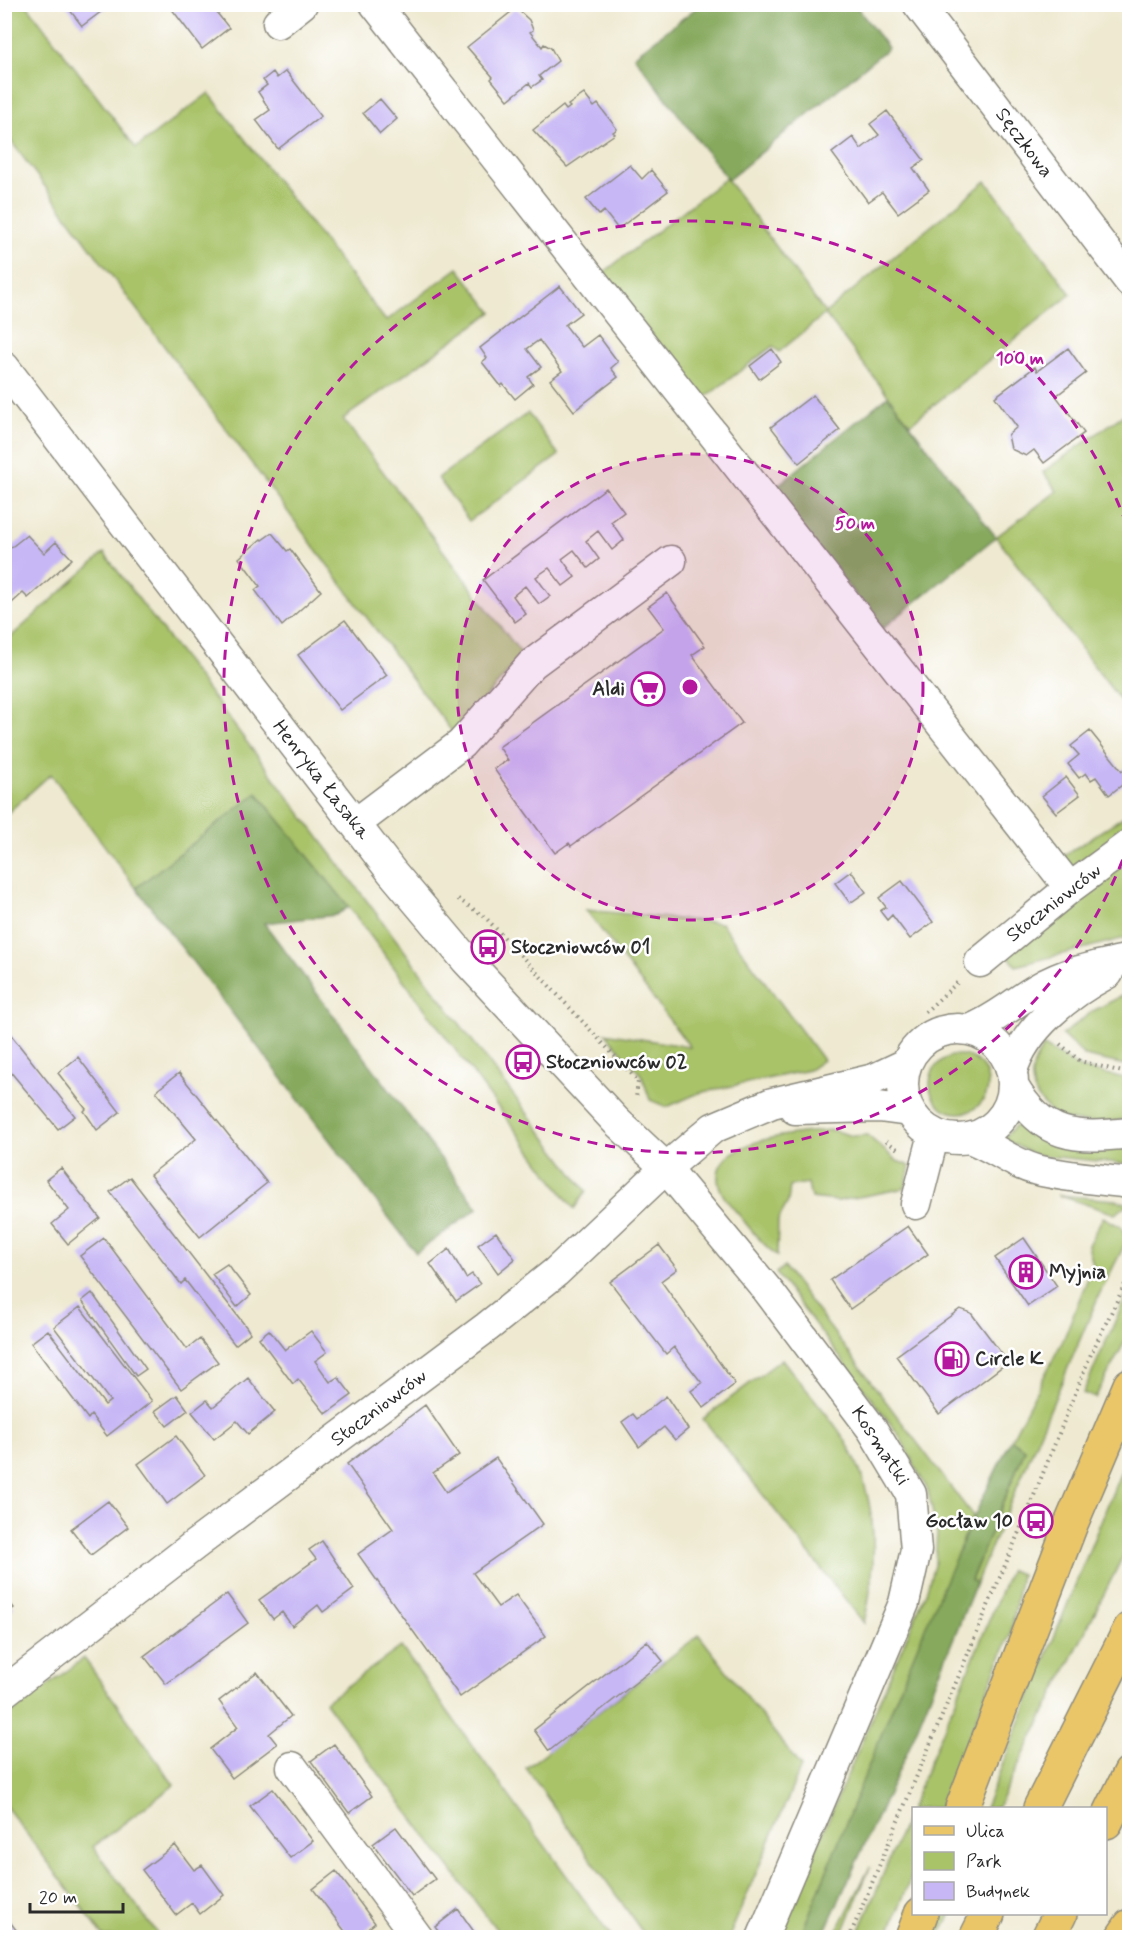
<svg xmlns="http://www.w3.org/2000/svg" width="1134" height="1942" font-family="Mynerve,sans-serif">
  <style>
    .green { fill: #a9c369; stroke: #6a774a; stroke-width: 1.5 }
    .forest { fill: #86a95d; stroke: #586a44; stroke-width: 1.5 }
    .building { fill: #c7b7f5 }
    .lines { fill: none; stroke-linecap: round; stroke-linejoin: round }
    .minor-casing { stroke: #8c8a7e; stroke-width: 33 }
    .major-casing { stroke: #8c8a7e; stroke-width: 36 }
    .path { stroke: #8c8a7e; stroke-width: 4; stroke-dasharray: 1.5 4.5; stroke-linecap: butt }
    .minor { stroke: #fff; stroke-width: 30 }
    .major { stroke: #eac669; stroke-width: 33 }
    .ring { fill: none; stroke: #b5179e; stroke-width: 3; stroke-dasharray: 10 8 }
    .labels { text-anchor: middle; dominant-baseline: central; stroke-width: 5; stroke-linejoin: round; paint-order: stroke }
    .street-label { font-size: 20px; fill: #2b2b2b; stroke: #fff }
    .poi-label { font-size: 20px; font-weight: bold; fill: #2b2b2b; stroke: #fff; text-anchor: start }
    .centre { fill: #b5179e; stroke: #fff; stroke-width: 3 }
    .ring-label { font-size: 18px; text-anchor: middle; font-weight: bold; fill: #b5179e; stroke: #fff; stroke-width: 5; stroke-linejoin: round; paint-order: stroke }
  </style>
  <rect width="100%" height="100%" fill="#fff"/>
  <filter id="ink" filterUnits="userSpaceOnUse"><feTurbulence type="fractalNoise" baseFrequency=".0167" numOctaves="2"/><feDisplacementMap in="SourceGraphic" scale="12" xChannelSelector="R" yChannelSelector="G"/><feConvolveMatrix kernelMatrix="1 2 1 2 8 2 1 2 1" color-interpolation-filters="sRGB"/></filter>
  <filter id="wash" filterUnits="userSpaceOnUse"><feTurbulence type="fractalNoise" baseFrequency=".008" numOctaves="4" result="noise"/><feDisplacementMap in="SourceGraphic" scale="24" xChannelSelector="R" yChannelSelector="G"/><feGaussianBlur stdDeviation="1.35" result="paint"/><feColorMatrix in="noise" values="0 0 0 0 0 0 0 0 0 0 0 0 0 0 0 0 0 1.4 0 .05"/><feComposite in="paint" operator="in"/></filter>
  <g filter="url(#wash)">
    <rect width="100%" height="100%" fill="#eee9d0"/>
    <path class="green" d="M5,5H27L136,148L209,93L386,321L458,268L492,312L343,419L523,656L453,733L5,133Z
      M726,178L825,313L986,181L1071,294L910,424L825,314L779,352L773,346L702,400L603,273Z
      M1129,411V712L996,537L1057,491L1043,472Z
      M528,413L559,455L469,521L438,478Z
      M104,553L586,1191L574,1209L349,907L257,793L136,888L51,774L5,815L4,643Z
      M1129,813V827L1073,869L1062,857Z
      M1129,860V937L1016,966L1006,953Z
      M586,910L721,923L823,1060L809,1070L699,1093L667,1107L650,1100L642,1076L605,1033L690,1047Z
      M1129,992V1066L1085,1056L1062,1035L1093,1011Z
      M1044,1046L1080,1068L1129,1079V1119C1107,1122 1078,1126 1056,1116C1052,1114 1049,1109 1046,1107C1026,1088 1029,1066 1044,1046Z
      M930 1084a29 29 0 1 1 58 0a29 29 0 1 1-58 0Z
      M1016,1125C1050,1150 1089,1146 1129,1145V1164L1035,1155L1003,1139Z
      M831,1130L853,1136L867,1135L897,1161L910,1166L905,1188L838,1201L811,1198L808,1183L790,1186L788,1202L778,1220L777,1256C762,1244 751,1230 739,1215C734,1209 726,1201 722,1193C696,1139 800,1133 831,1130Z
      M1058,1195L1115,1200L1129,1204L1115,1214Z
      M1103,1217L1121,1227L1127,1240L1099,1295L976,1583L971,1581L1025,1449L1011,1440L1064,1338L1093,1265L1088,1245Z
      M784,1267L973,1516L800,1938L778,1937L926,1592L935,1562L937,1533L928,1491L899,1435L776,1273Z
      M1129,1290V1334L1095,1398L1083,1393Z
      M782,1359C802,1386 827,1411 845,1440C879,1497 879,1560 864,1623L703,1419Z
      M1129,1452V1544L997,1808H985Z
      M1010,1570L1021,1574L1011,1632L940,1808H914L913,1873L887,1937H857Z
      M699,1635L801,1767L729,1937H646L526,1768Z
      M401,1647L611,1937H502L325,1702Z
      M84,1658L174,1785L93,1847L160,1937H104L5,1805V1718Z
      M870,1867L841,1937H834Z
      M941,1914H951L939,1937H932Z"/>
    <path class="forest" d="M700,5H855L888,48L728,180L634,56Z
      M888,396L996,537L882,629L772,490Z
      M257,793L349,907L336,915L264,923L478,1208L416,1253L136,888Z
      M1011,1440L1025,1449L971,1580L976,1583L909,1748L822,1937H800C868,1771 930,1601 1011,1440Z"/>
    <g id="blocks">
      <path class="building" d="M168,4H216L220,10L217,13L229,28L202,49Z
        M66,5H110L82,26Z
        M516,8L529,20L533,30L530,32L542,47L544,44L551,48L558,61L539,76L542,80L532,87L529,83L508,100L491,79L493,77L467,47Z
        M286,71L321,116L278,149L256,120L270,110L258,92L267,85L263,80L273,72L277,78Z
        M584,94L594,107L598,104L617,129L613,132L615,134L567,167L533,130L563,106L566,110L570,107L568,105Z
        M380,99L397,119L380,134L363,113Z
        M887,111L924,160L913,168L929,190L898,213L882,192L868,202L832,153L853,137L861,149L879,135L870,124Z
        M630,165L642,179L651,170L668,191L618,229L604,211L599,215L586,199Z
        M560,286L581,313L565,325L582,347L598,335L618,362L611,368L618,377L574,411L550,380L562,371L539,340L527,349L541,367L528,377L533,384L515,399L503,384L501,386L482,362L487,358L480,348Z
        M1068,348L1086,373L1056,396L1084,433L1044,463L1034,450L1026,456L1011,449L1008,435L1017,427L995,397L1035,367L1037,371Z
        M772,349L781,362L759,379L750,366Z
        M813,395L840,430L799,463L771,427Z
        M606,488L624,512L611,522L624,540L612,550L598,531L586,541L599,559L588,568L574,550L562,559L575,577L563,586L549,568L536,577L550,596L539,604L525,586L513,596L526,614L515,622L483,580Z
        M272,533L287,551L290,549L321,591L282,626L255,590L260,586L239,558L261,539L262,540Z
        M27,535L44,553L56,542L72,559L28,598L23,593L4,610V553Z
        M667,593L705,646L692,655L742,723L571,846L569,843L555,853L494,769L508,760L499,747L664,628L648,607Z
        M345,620L387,675L340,710L298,655Z
        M1090,731L1122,771L1130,764V779L1109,795L1096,777L1091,780L1086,773L1079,778L1068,764L1079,755L1071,746Z
        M1066,777L1080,795L1056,813L1042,796Z
        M851,871L866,892L850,903L835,883Z
        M902,881L933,922L910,939L892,915L887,920L880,911L886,907L879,898Z
        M4,1026L75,1116L58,1129L4,1064Z
        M78,1057L120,1112L97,1130L84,1111L86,1109L58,1073Z
        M179,1073L267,1183L200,1237L150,1175L196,1139L156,1091Z
        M61,1168L100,1218L68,1244L52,1224L69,1210L46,1180Z
        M130,1177L247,1328L250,1333L235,1345L185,1280L181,1284L110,1192Z
        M908,1226L928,1254L850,1309L830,1280Z
        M496,1232L515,1259L498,1273L478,1245Z
        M104,1238L187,1349L200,1339L218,1362L181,1389L80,1256Z
        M1024,1238L1057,1286L1028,1306L995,1258Z
        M659,1245L677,1269L661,1281L735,1384L704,1408L691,1391L702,1383L674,1347L666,1354L610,1282Z
        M449,1249L466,1278L472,1274L480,1284L456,1301L430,1264Z
        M227,1264L251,1295L237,1307L212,1274Z
        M92,1293L146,1369L136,1376L82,1301Z
        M80,1307L152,1401L107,1436L91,1415L88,1419L31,1343L48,1330L105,1405L110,1401L54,1327Z
        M960,1309L971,1313L1008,1362L939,1414L896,1356Z
        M269,1330L285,1350L311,1331L327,1352L315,1361L330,1382L338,1377L352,1395L326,1414L298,1379L293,1384L259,1338Z
        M248,1378L275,1412L248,1434L237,1421L214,1439L192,1412L207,1400L213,1407Z
        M177,1395L188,1410L167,1426L155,1411Z
        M666,1396L688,1429L675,1440L664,1427L639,1447L622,1422L633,1414L637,1419Z
        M425,1405L459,1455L433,1473L446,1492L496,1458L543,1524L473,1573L498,1607L516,1595L546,1636L460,1697L358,1554L393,1529L347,1464Z
        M176,1436L205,1475L167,1504L138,1464Z
        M108,1501L128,1527L91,1555L71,1529Z
        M322,1541L354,1589L323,1612L318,1605L292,1626L282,1612L273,1619L259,1600L316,1559L309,1550Z
        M227,1594L248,1623L166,1684L144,1656Z
        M4,1595L14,1608L4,1614Z
        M647,1641L663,1661L549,1751L534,1730Z
        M257,1672L291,1716L269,1734L277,1744L232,1778L210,1749L238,1727L219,1701Z
        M334,1744L372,1796L349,1813L311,1761Z
        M273,1789L313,1841L290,1858L250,1806Z
        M396,1827L435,1879L412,1896L373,1844Z
        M175,1845L194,1870L202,1865L224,1895L200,1914L192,1903L176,1915L142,1870Z
        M336,1871L375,1923L356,1938H350L313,1889Z
        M458,1909L477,1936L479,1938H443L435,1927Z
        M4,1914L20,1935L21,1938H4Z"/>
    </g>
  </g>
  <g filter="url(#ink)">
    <use href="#blocks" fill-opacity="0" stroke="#8c8a7e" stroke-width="1.5"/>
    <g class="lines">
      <g class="minor-casing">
        <path id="minor" d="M375,4L1070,888
          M918,4L1130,282
          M278,23L302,4
          M4,367L392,872L466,960L616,1121L666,1168L769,1292L872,1429L911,1494L916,1550L904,1603L762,1938
          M355,824L461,744L532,664L671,561
          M980,962L1070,888L1130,844
          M903 1084a55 55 0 1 1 110 0a55 55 0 1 1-110 0Z
          M969,1030C995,1020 1013,1003 1037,989C1065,972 1097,966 1130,959
          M1012,1071C1024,1028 1070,993 1108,973
          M1013,1086C1043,1138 1074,1139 1130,1133
          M795,1109L879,1107L909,1111
          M969,1138C993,1146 1012,1164 1037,1170C1066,1177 1099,1179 1130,1183
          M916,1204L934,1134
          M4,1692L196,1544L487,1327L556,1272L666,1168L713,1128L772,1103L874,1079L906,1064
          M292,1767L418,1938"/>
      </g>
      <g class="major-casing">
        <path id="major" d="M962,1808L1071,1524L1130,1385
          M1040,1808L1130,1629
          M1106,1822L1130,1773
          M912,1938L921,1914
          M976,1938L988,1914
          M1048,1938L1060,1914
          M1122,1938L1130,1926"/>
      </g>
      <path class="path" d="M458,899L485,917L638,1081L636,1098
        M925,1012L959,981
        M1060,1044L1080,1061L1130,1074
        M886,1141L899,1150
        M849,1938L1029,1508L1091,1354L1130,1274"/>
      <use href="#minor" class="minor"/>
      <use href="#major" class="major"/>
    </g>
  </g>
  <circle cx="690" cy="687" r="233" fill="#b5179e" fill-opacity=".12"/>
  <g class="ring">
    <circle cx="690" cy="687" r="233"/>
    <path d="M1129 843A466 466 0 1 1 1129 531"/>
  </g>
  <defs>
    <g id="supermarket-ring" transform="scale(1.725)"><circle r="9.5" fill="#fff" stroke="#b5179e" stroke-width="1.5"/><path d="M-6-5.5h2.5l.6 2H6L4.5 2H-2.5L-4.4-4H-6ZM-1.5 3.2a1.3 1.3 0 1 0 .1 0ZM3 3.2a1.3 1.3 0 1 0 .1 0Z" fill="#b5179e"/></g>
    <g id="bus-ring" transform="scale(1.725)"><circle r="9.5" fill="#fff" stroke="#b5179e" stroke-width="1.5"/><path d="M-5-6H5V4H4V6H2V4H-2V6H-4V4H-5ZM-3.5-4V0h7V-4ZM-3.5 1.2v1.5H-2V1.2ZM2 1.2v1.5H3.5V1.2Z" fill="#b5179e"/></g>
    <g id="building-ring" transform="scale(1.725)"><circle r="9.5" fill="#fff" stroke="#b5179e" stroke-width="1.5"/><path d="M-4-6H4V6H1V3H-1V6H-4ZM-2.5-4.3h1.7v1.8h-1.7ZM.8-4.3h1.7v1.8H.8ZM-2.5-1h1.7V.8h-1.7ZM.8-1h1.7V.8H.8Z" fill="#b5179e"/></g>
    <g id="fuel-ring" transform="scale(1.725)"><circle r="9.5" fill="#fff" stroke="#b5179e" stroke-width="1.5"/><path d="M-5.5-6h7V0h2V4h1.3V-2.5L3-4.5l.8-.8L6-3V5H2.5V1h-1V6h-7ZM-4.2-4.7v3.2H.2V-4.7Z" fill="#b5179e"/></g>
  </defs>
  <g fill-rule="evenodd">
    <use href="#supermarket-ring" x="648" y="689"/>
    <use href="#bus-ring" x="488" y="947"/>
    <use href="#bus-ring" x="523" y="1062"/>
    <use href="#building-ring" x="1026" y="1272"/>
    <use href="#fuel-ring" x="952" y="1359"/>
    <use href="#bus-ring" x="1036" y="1521"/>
  </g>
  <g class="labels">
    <g class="street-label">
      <text transform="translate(1024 143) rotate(53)">Sęczkowa</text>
      <text transform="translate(321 780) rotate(52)">Henryka Łasaka</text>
      <text transform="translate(1054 903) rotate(-38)">Stoczniowców</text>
      <text transform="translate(379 1408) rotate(-37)">Stoczniowców</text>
      <text transform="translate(880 1446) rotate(57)">Kosmatki</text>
    </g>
    <g class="poi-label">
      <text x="625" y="689" text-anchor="end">Aldi</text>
      <text x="511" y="947">Stoczniowców 01</text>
      <text x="546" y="1062">Stoczniowców 02</text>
      <text x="1049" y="1272">Myjnia</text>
      <text x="975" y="1359">Circle K</text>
      <text x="1013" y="1521" text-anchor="end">Gocław 10</text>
    </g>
  </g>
  <circle cx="690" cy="687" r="9" class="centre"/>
  <g class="ring-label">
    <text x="1020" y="364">100 m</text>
    <text x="855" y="529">50 m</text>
  </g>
  <rect width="1134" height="1942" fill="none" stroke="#fff" stroke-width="24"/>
  <rect x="912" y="1807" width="195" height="108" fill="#ffffff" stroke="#aaaaaa" stroke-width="1.5"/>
  <rect x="924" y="1826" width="30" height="9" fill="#eac669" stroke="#aaaaaa" stroke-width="1.5"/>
  <text x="966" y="1837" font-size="18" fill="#2b2b2b">Ulica</text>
  <rect x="924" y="1852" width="30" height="18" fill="#a9c369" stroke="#aaaaaa" stroke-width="1.5"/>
  <text x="966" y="1867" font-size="18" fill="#2b2b2b">Park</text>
  <rect x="924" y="1882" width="30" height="18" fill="#c7b7f5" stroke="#aaaaaa" stroke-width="1.5"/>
  <text x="966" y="1897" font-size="18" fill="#2b2b2b">Budynek</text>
  <path d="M30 1903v9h93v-9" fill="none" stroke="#2b2b2b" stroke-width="3"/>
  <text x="39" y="1903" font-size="18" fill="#2b2b2b" stroke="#ffffff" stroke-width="4.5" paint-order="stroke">20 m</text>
</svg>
